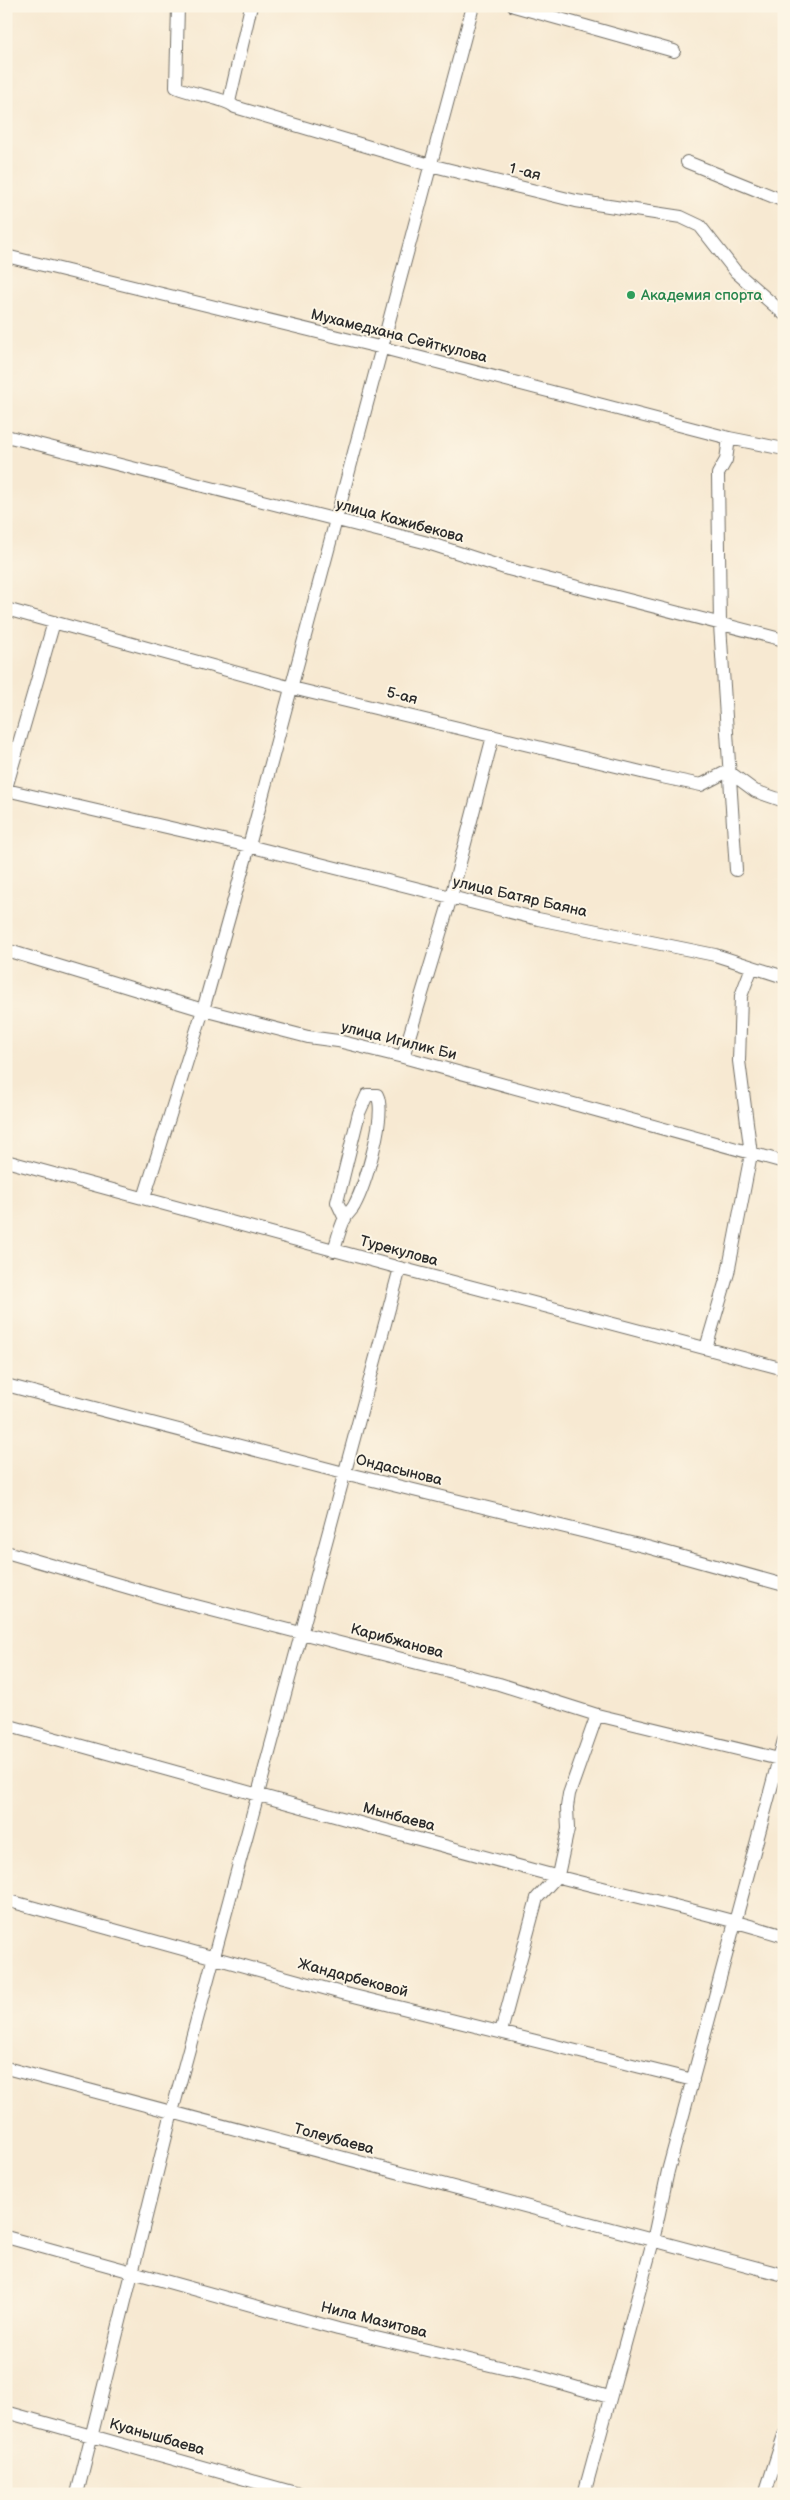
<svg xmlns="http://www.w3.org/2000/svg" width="790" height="2500" font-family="'Balsamiq Sans',sans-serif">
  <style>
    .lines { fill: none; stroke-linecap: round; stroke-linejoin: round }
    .minor-casing { stroke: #726e65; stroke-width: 14 }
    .minor { stroke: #fff; stroke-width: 12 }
    .leisure-dot { fill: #2e9e5b; stroke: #fcf5e5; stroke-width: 2 }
    .labels { text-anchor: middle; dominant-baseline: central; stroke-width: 4; stroke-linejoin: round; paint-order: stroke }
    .street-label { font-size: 15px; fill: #2b2b2b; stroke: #fcf5e5 }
    .leisure-label { font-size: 15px; fill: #27864d; stroke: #fcf5e5; text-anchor: start }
  </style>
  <rect width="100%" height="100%" fill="#fcf5e5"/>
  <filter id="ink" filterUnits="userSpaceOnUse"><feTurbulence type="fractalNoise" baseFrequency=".02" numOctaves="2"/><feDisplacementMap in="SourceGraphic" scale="10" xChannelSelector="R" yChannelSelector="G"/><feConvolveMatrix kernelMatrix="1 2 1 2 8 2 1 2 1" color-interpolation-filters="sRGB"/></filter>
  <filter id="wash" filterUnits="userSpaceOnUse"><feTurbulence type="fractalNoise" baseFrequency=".0096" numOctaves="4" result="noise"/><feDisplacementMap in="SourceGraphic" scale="20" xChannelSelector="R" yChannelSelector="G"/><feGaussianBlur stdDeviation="1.12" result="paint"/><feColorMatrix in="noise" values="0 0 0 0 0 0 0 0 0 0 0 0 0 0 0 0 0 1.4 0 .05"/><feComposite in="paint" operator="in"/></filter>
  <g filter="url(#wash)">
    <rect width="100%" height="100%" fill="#f7e9d2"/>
  </g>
  <g filter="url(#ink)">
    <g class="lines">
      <g class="minor-casing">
        <path id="minor" d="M178,6L176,87C193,95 223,97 235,107L430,165L576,201L681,217L700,226L736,272L784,314
          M514,6L674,51
          M229,102L251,6
          M687,162L784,201
          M6,256L383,348L729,438L784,449
          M6,436L428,543L508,569L784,640
          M729,438L726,460L718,474L720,625L736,870
          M6,609L292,688L662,777L701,785L728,771L755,791L784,801
          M6,788L54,622
          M6,790L249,846L538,919L715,955L784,977
          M6,950L203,1010L308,1037L338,1041L403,1057L784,1162
          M403,1057L451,897L493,736
          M6,1161L400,1268L784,1369
          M144,1198L203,1010L249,846L473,6
          M334,1251C337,1240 340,1227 345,1218C348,1213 352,1210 354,1206C365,1186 387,1114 377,1095H367L359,1113L337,1202L345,1219
          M706,1348L728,1273L751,1154L739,1061L741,996L752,967
          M6,1385L344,1473L647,1547L784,1585
          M6,1552L161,1597L499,1684L597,1715L779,1759
          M6,1725C182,1774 357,1823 533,1870C617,1893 701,1910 784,1936
          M6,1900L338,1992L693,2080
          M501,2032L537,1898L558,1875L568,1829L567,1807L569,1794L597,1715
          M6,2068L784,2275
          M6,2237L338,2329L533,2375L609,2397
          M6,2412L299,2494
          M77,2494L172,2112L400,1268
          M584,2494L653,2241L668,2171L784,1740
          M765,2494L784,2435"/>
      </g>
      <use href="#minor" class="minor"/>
    </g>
  </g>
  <circle class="leisure-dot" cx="631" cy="295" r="5"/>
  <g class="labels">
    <g class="street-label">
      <text transform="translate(525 172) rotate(14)">1 -ая</text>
      <text transform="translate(399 336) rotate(14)">Мухамедхана Сейткулова</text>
      <text transform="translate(400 521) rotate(15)">улица Кажибекова</text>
      <text transform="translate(402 696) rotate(14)">5-ая</text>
      <text transform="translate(520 897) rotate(13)">улица Батяр Баяна</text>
      <text transform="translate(399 1041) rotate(14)">улица Игилик Би</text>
      <text transform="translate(399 1251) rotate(15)">Турекулова</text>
      <text transform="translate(399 1470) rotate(14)">Ондасынова</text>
      <text transform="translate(397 1641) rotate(15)">Карибжанова</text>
      <text transform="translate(399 1817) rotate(15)">Мынбаева</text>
      <text transform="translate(353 1978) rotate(15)">Жандарбековой</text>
      <text transform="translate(334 2139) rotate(15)">Толеубаева</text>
      <text transform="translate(374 2320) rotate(14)">Нила Мазитова</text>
      <text transform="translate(157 2437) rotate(16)">Куанышбаева</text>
    </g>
    <g class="leisure-label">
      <text x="641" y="295">Академия спорта</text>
    </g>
  </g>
  <rect width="790" height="2500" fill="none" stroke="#fcf5e5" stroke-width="25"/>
</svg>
